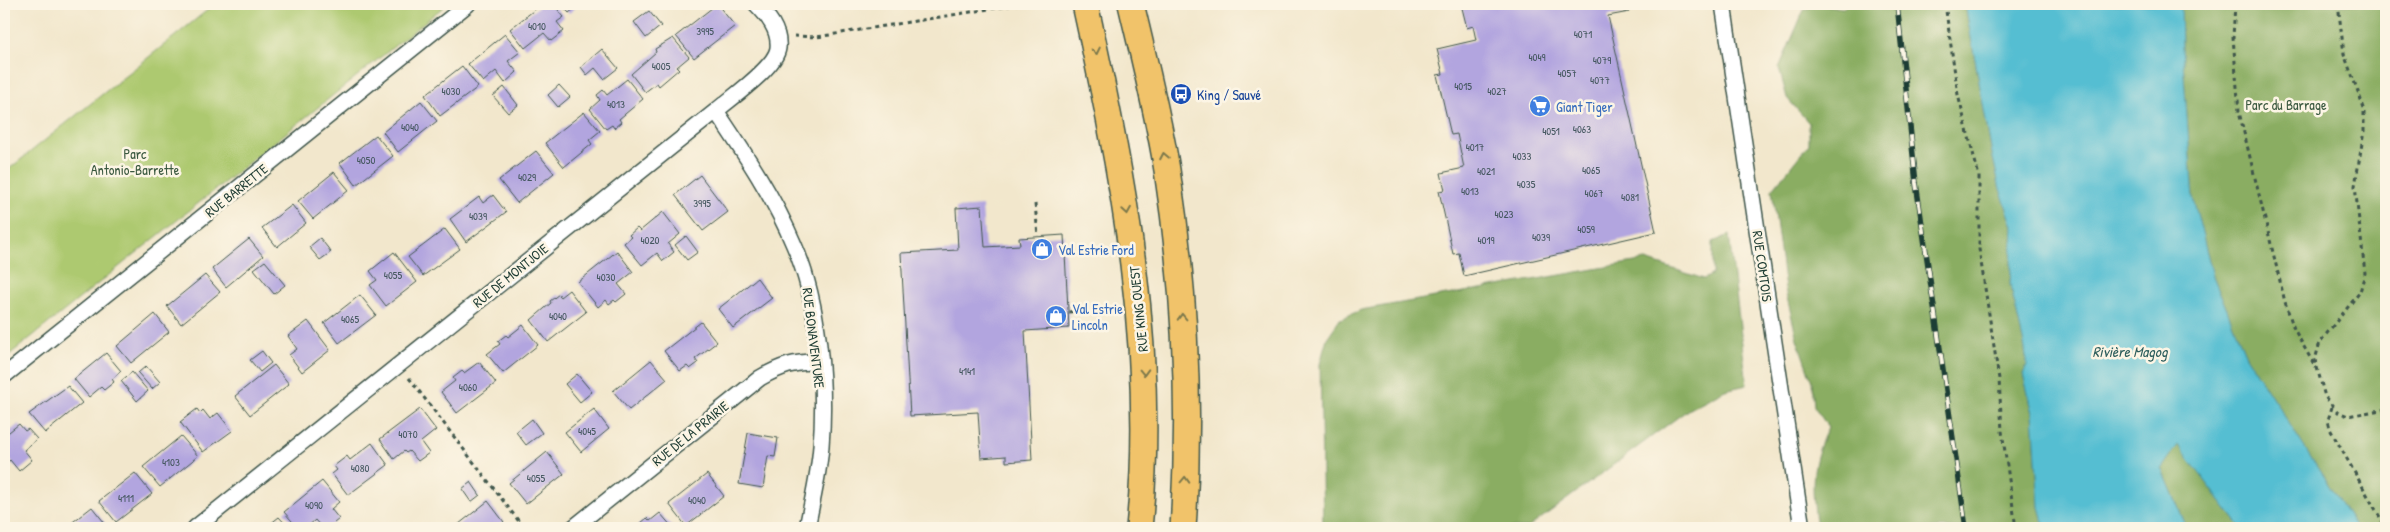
<svg xmlns="http://www.w3.org/2000/svg" width="2390" height="532" font-family="'Patrick Hand',sans-serif">
  <style>
    .green { fill: #adc970; stroke: #668352 }
    .forest { fill: #8aad62; stroke: #54754b }
    .water { fill: #55bed2; stroke: #3a7e83 }
    .building { fill: #b2a5df }
    .lines { fill: none; stroke-linecap: round; stroke-linejoin: round }
    .minor-casing { stroke: #3f564b; stroke-width: 18 }
    .primary-casing { stroke: #3f564b; stroke-width: 28 }
    .path { stroke: #3f564b; stroke-width: 3; stroke-dasharray: 4 4; stroke-linecap: butt }
    .minor { stroke: #fff; stroke-width: 15 }
    .primary { stroke: #f1c36a; stroke-width: 25 }
    .rail-casing { stroke: #1f3d34; stroke-width: 5.5 }
    .rail { stroke: #fcf5e5; stroke-width: 4; stroke-dasharray: 11; stroke-linecap: butt }
    .oneway { stroke: #7d794c }
    .labels { text-anchor: middle; dominant-baseline: central; stroke-width: 5; stroke-linejoin: round; paint-order: stroke }
    .number-label { font-size: 11px; fill: #44575f }
    .transit-label { font-size: 14px; fill: #164399; stroke: #fcf5e5; text-anchor: start }
    .park-label { font-size: 14px; fill: #3b5940; stroke: #fcf5e5 }
    .shop-label { font-size: 14px; fill: #366cbe; stroke: #fcf5e5; text-anchor: start }
    .street-label { font-size: 14px; fill: #1f3d34; stroke: #fcf5e5 }
    .water-label { font-size: 15px; font-style: italic; fill: #2c5d5c; stroke: #fcf5e5 }
  </style>
  <rect width="100%" height="100%" fill="#fcf5e5"/>
  <filter id="ink" filterUnits="userSpaceOnUse"><feTurbulence type="fractalNoise" baseFrequency=".02" numOctaves="2"/><feDisplacementMap in="SourceGraphic" scale="10" xChannelSelector="R" yChannelSelector="G"/><feConvolveMatrix kernelMatrix="1 2 1 2 8 2 1 2 1" color-interpolation-filters="sRGB"/></filter>
  <filter id="wash" filterUnits="userSpaceOnUse"><feTurbulence type="fractalNoise" baseFrequency=".0096" numOctaves="4" result="noise"/><feDisplacementMap in="SourceGraphic" scale="20" xChannelSelector="R" yChannelSelector="G"/><feGaussianBlur stdDeviation="1.12" result="paint"/><feColorMatrix in="noise" values="0 0 0 0 0 0 0 0 0 0 0 0 0 0 0 0 0 1.4 0 .05"/><feComposite in="paint" operator="in"/></filter>
  <g filter="url(#wash)">
    <rect width="100%" height="100%" fill="#f2e7cc"/>
    <path class="green" d="M215,4H447L4,359V173Z"/>
    <path class="forest" d="M1817,4L1843,8L1848,4H1965L1991,149L2000,189L2013,226L2010,284L2025,349L2027,366L2023,374L2033,413L2039,507L2045,528H1817C1811,487 1810,466 1828,427L1814,406L1812,382L1797,339L1785,289L1772,190L1809,144V123L1787,98L1779,68L1804,10Z
      M2181,4H2386V528H2356L2246,356L2213,276L2193,198L2182,48Z
      M1729,235L1747,385L1725,390L1689,409L1528,528H1323L1320,364L1327,338L1340,319L1361,310L1646,260L1704,279L1713,274V242Z
      M2178,444L2241,528H2187L2162,468Z"/>
    <path class="water" d="M1965,4H2181L2182,48L2193,198L2213,276L2246,356L2356,528H2241L2178,445L2162,468L2187,528H2045L2039,507L2033,413L2023,374L2027,366L2025,349L2010,284L2013,226L2000,189L1991,149Z"/>
    <g id="blocks">
      <path class="building" d="M542,4H553L564,17L557,22L564,31L551,41L544,33L525,48L510,29Z
        M561,4H580L569,13Z
        M717,4L735,26L694,58L676,36Z
        M1461,4H1627L1629,12L1608,16L1656,232L1464,276L1459,253L1453,254L1439,191L1445,190L1441,173L1464,168L1457,134L1451,135L1437,75L1443,74L1437,49L1476,40L1473,26L1467,28Z
        M649,11L661,26L646,38L634,22Z
        M505,34L520,52L508,61L517,72L505,83L496,71L483,82L468,64Z
        M673,38L689,57L677,67L679,69L659,86L657,83L645,92L631,74L656,52L655,49Z
        M602,49L618,68L604,79L595,68L587,75L581,67Z
        M462,66L478,87L440,116L425,95Z
        M627,79L643,99L619,119L621,122L614,128L612,125L606,129L590,109L600,100L597,95L603,90L607,95Z
        M559,85L570,97L558,107L548,95Z
        M504,87L518,105L508,113L493,96Z
        M421,101L437,121L398,152L383,132Z
        M584,112L600,131L589,140L592,144L564,167L545,143Z
        M376,135L393,156L356,185L340,163Z
        M536,151L554,173L517,203L499,180Z
        M334,172L349,190L313,219L298,201Z
        M700,175L728,212L703,231L675,195Z
        M493,195L506,212L466,242L450,219L479,197L483,203Z
        M292,205L306,223L277,247L262,228Z
        M982,206L985,247L1020,245L1019,238L1064,235L1069,328L1025,331L1032,460L1006,462V456L981,458L978,412L910,416L901,253L958,250L956,208Z
        M663,212L680,234L668,244L674,252L663,261L657,253L642,265L624,243L631,237L629,235L637,228L640,231Z
        M445,229L460,249L423,276L408,257Z
        M686,236L698,252L687,260L675,245Z
        M320,238L331,252L320,260L309,247Z
        M249,239L263,256L226,287L212,269Z
        M617,251L633,272L618,284L626,294L616,302L614,300L609,304L606,300L598,307L578,282Z
        M394,252L417,282L386,306L370,285L377,280L370,271Z
        M265,261L285,285L274,294L254,269Z
        M205,275L220,292L181,324L167,306Z
        M757,278L772,298L733,328L718,309Z
        M569,290L586,312L548,342L531,320L551,303L550,301L559,294L560,297Z
        M360,295L376,315L339,343L324,323Z
        M155,314L169,332L131,363L117,346Z
        M308,321L330,350L302,372L289,355L297,349L288,336Z
        M701,322L717,342L695,359L698,363L690,369L687,366L680,371L664,351Z
        M523,325L538,345L503,373L487,354L500,344L498,341L506,335L508,337Z
        M262,351L271,363L260,372L250,360Z
        M106,353L121,371L112,379L114,382L104,390L101,387L89,397L74,379Z
        M651,360L667,379L629,410L613,391Z
        M479,362L496,383L457,413L441,392L455,381L453,378L462,371L464,373Z
        M274,365L289,384L250,415L235,396Z
        M146,366L160,382L152,389L138,373Z
        M132,372L148,391L137,401L121,381Z
        M577,374L592,392L580,402L565,384Z
        M68,386L82,403L45,433L29,414Z
        M197,409L200,413L203,410L210,419L218,413L232,431L203,452L180,422Z
        M420,409L436,430L421,442L429,453L418,461L409,451L406,453L404,451L394,459L380,439Z
        M594,409L609,429L581,452L565,432Z
        M532,419L542,433L526,445L516,432Z
        M19,424L25,431L28,429L37,439L24,450L32,460L19,471L10,460L4,466V436Z
        M748,433L778,438L775,457L768,456L763,488L739,484Z
        M181,436L198,456L160,487L143,467Z
        M372,443L388,465L348,495L332,474L337,470L334,466L347,456L350,460Z
        M547,452L564,474L526,504L509,483Z
        M135,473L152,494L116,522L99,501Z
        M707,474L724,496L686,526L669,504Z
        M322,481L339,502L331,509L339,519L328,528H322L315,520L306,528H298L284,512Z
        M471,482L480,495L471,502L462,489Z
        M488,501L504,522L496,528H454Z
        M92,507L108,527L65,528Z
        M660,513L673,528H635L647,518L650,521Z
        M279,517L289,528H265Z"/>
    </g>
  </g>
  <g filter="url(#ink)">
    <use href="#blocks" fill-opacity="0" stroke="#3f564b" stroke-width="1"/>
    <g class="lines">
      <g class="minor-casing">
        <path id="minor" d="M1723,4L1802,528
          M716,111C745,154 774,197 794,245C819,302 826,384 821,446C819,474 812,501 807,528
          M4,376L468,4
          M195,528L716,111C731,98 776,67 778,48C780,30 767,15 756,4
          M573,528L760,378C781,366 795,361 819,362"/>
      </g>
      <g class="primary-casing">
        <path id="primary" d="M1085,4C1123,177 1157,350 1139,528
          M1131,4C1144,59 1158,114 1167,170C1185,287 1191,410 1183,528"/>
      </g>
      <path class="path" d="M1743,4H1751
        M1945,4L1958,95L1979,176V249L1999,379L2002,431L2016,528
        M2235,4L2233,37L2239,112L2285,302L2294,329L2316,368
        M2338,4L2344,54L2364,108V131L2355,186L2365,273L2360,292L2320,342L2315,360L2325,397L2338,412L2348,416L2386,409
        M794,36L817,37L1020,4
        M1035,204L1038,236
        M1069,312L1086,310
        M409,378L524,528
        M2332,407L2328,420L2330,429L2386,528"/>
      <use href="#minor" class="minor"/>
      <use href="#primary" class="primary"/>
      <g class="rail-casing">
        <path id="rail" d="M1897,4L1916,183L1966,528"/>
      </g>
      <use href="#rail" class="rail"/>
    </g>
    <defs><path id="oneway-chevron" d="M-2-3.5L2.5 0L-2 3.5" fill="none" stroke-width="1.6" stroke-linecap="round" stroke-linejoin="round" transform="scale(1.25)"/></defs>
    <g class="oneway">
      <use href="#oneway-chevron" transform="translate(1096 51) rotate(78)"/>
      <use href="#oneway-chevron" transform="translate(1164 156) rotate(-101)"/>
      <use href="#oneway-chevron" transform="translate(1127 211) rotate(81)"/>
      <use href="#oneway-chevron" transform="translate(1182 317) rotate(-92)"/>
      <use href="#oneway-chevron" transform="translate(1144 372) rotate(88)"/>
      <use href="#oneway-chevron" transform="translate(1185 480) rotate(-88)"/>
    </g>
  </g>
  <defs>
    <g id="bus-disc" transform="scale(1.125)"><circle r="9.5" fill="#1a4fb4" stroke="#fcf5e5"/><path d="M-5-6H5V4H4V6H2V4H-2V6H-4V4H-5ZM-3.5-4V0h7V-4ZM-3.5 1.2v1.5H-2V1.2ZM2 1.2v1.5H3.5V1.2Z" fill="#fff"/></g>
    <g id="supermarket-disc" transform="scale(1.125)"><circle r="9.5" fill="#3f7fe0" stroke="#fcf5e5"/><path d="M-6-5.5h2.5l.6 2H6L4.5 2H-2.5L-4.4-4H-6ZM-1.5 3.2a1.3 1.3 0 1 0 .1 0ZM3 3.2a1.3 1.3 0 1 0 .1 0Z" fill="#fff"/></g>
    <g id="shop-disc" transform="scale(1.125)"><circle r="9.5" fill="#3f7fe0" stroke="#fcf5e5"/><path d="M-5-2.5h2.3a2.7 3.5 0 0 1 5.4 0H5L5.5 6h-11ZM-1.5-2.5h3a1.5 2.3 0 0 0-3 0Z" fill="#fff"/></g>
  </defs>
  <g fill-rule="evenodd">
    <use href="#bus-disc" x="1181" y="94"/>
    <use href="#supermarket-disc" x="1540" y="106"/>
    <use href="#shop-disc" x="1042" y="249"/>
    <use href="#shop-disc" x="1056" y="316"/>
  </g>
  <g class="labels">
    <g class="number-label">
      <text x="537" y="26">4010</text>
      <text x="705" y="31">3995</text>
      <text x="1583" y="34">4071</text>
      <text x="1537" y="57">4049</text>
      <text x="1602" y="60">4079</text>
      <text x="661" y="66">4005</text>
      <text x="1567" y="73">4057</text>
      <text x="1600" y="80">4077</text>
      <text x="1463" y="86">4015</text>
      <text x="451" y="91">4030</text>
      <text x="1497" y="91">4027</text>
      <text x="616" y="104">4013</text>
      <text x="410" y="127">4040</text>
      <text x="1582" y="129">4063</text>
      <text x="1551" y="131">4051</text>
      <text x="1475" y="147">4017</text>
      <text x="1522" y="156">4033</text>
      <text x="366" y="160">4050</text>
      <text x="1591" y="170">4065</text>
      <text x="1486" y="171">4021</text>
      <text x="527" y="177">4029</text>
      <text x="1526" y="184">4035</text>
      <text x="1470" y="191">4013</text>
      <text x="1594" y="193">4067</text>
      <text x="1630" y="197">4081</text>
      <text x="702" y="203">3995</text>
      <text x="1504" y="214">4023</text>
      <text x="478" y="216">4039</text>
      <text x="1586" y="229">4059</text>
      <text x="1541" y="237">4039</text>
      <text x="650" y="240">4020</text>
      <text x="1486" y="240">4019</text>
      <text x="393" y="275">4055</text>
      <text x="606" y="277">4030</text>
      <text x="558" y="316">4040</text>
      <text x="350" y="319">4065</text>
      <text x="967" y="371">4141</text>
      <text x="468" y="387">4060</text>
      <text x="587" y="431">4045</text>
      <text x="408" y="434">4070</text>
      <text x="171" y="462">4103</text>
      <text x="360" y="468">4080</text>
      <text x="536" y="478">4055</text>
      <text x="126" y="498">4111</text>
      <text x="697" y="500">4040</text>
      <text x="314" y="505">4090</text>
    </g>
    <g class="transit-label">
      <text x="1197" y="94">King / Sauvé</text>
    </g>
    <g class="park-label">
      <text x="2286" y="104">Parc du Barrage</text>
      <text x="135" y="153">Parc<tspan x="135" dy="16">Antonio-Barrette</tspan></text>
    </g>
    <g class="shop-label">
      <text x="1556" y="106">Giant Tiger</text>
      <text x="1058" y="249">Val Estrie Ford</text>
      <text x="1072" y="308">Val Estrie<tspan x="1072" dy="16">Lincoln</tspan></text>
    </g>
    <g class="street-label">
      <text transform="translate(236 190) rotate(-39)">RUE BARRETTE</text>
      <text transform="translate(1763 266) rotate(82)">RUE COMTOIS</text>
      <text transform="translate(510 275) rotate(-39)">RUE DE MONTJOIE</text>
      <text transform="translate(1138 309) rotate(-96)">RUE KING OUEST</text>
      <text transform="translate(814 338) rotate(83)">RUE BONAVENTURE</text>
      <text transform="translate(690 433) rotate(-39)">RUE DE LA PRAIRIE</text>
    </g>
    <g class="water-label">
      <text x="2130" y="351">Rivière Magog</text>
    </g>
  </g>
  <rect width="2390" height="532" fill="none" stroke="#fcf5e5" stroke-width="20"/>
</svg>
